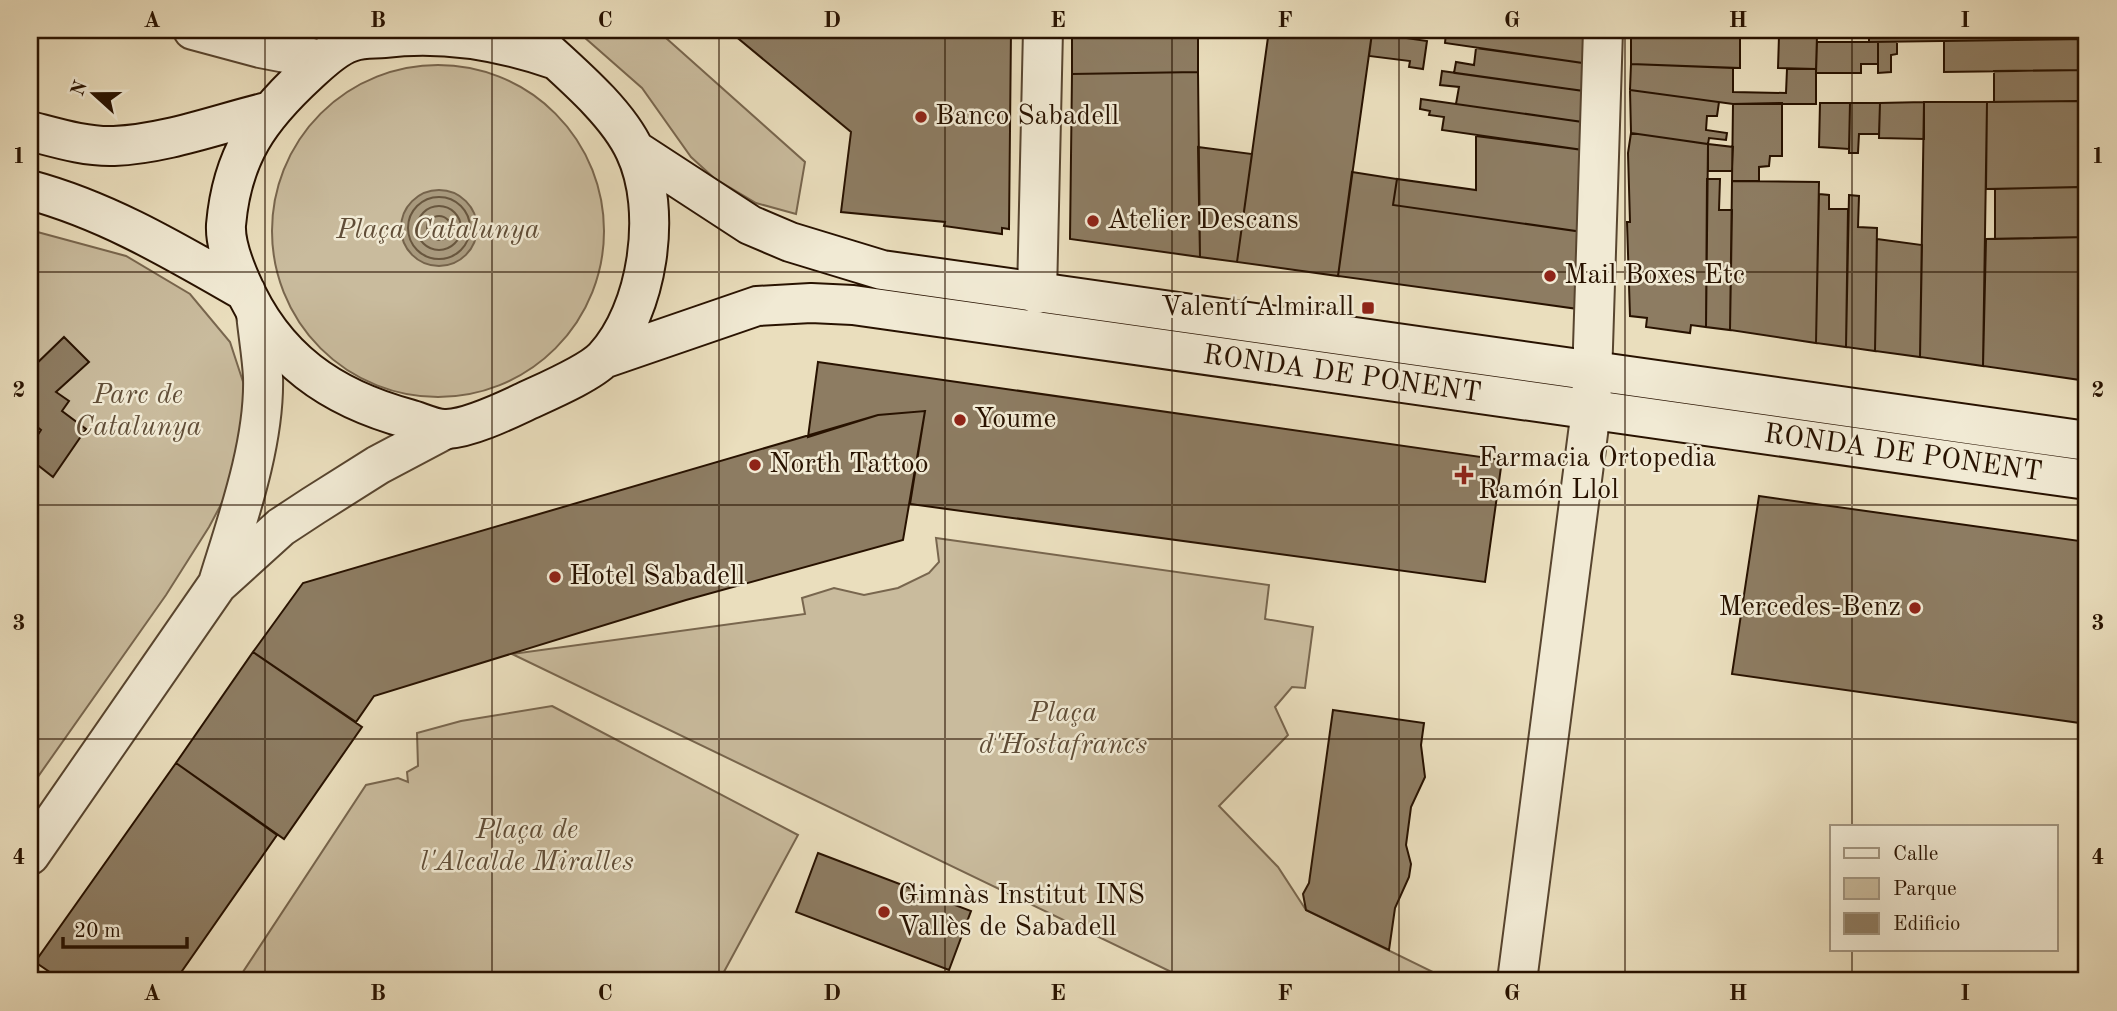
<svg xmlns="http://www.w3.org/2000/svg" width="2117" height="1011" font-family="'Old Standard TT',serif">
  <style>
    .green { fill: #c9bb9d; stroke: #78664e; stroke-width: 2 }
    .water { fill: #a8997d; stroke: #75634b; stroke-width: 2 }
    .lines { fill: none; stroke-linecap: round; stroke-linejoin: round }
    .shore { stroke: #68563e; stroke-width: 2 }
    .building { fill: #8d7c62; stroke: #281200; stroke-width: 2 }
    .street-casing { stroke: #58452f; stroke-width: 42 }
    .secondary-casing { stroke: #281200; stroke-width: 42 }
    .street { stroke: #f1ead4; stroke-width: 38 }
    .secondary { stroke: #f1ead4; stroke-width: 38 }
    .grid { fill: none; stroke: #281200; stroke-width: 2; stroke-opacity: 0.55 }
    .poi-dot { fill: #8f2418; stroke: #f1ead4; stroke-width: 2.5 }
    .labels { text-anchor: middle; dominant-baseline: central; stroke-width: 5; stroke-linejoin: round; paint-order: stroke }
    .poi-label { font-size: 28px; fill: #281200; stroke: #f1ead4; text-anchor: start }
    .park-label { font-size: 28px; font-style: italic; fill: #604d37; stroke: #f1ead4 }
    .street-label { font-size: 28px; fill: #281200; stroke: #f1ead4 }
    .neatline { fill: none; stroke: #281200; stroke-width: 2.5 }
    .grid-label { font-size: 23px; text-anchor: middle; font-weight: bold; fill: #281200 }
  </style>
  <rect width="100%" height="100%" fill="#eadebd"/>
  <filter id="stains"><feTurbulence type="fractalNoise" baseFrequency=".00286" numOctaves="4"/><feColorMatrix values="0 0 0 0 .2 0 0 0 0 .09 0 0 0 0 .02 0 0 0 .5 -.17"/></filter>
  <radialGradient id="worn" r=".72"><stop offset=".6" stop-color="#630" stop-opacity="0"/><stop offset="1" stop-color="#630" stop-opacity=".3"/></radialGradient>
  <path class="green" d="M576,30H657L805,162L796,214L756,203L714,178L691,157L642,88Z
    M272 231a166 166 0 1 1 332 0a166 166 0 1 1-332 0Z
    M30,230L126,256L190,294L230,342L249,400L241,467L209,527L166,595L30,788Z
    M936,538L1269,585L1265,619L1313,627L1305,688L1292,687L1275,707L1288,735L1219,806L1278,867L1306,910L1433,972L1431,981H1190L512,654L805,614L802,598L834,588L864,595L898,588L929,573L939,562Z
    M552,706L798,835L719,981H237L366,785L398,778L408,782L407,772L418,766L417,733L461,721Z"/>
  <path class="water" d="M401 228a38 38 0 1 1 76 0a38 38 0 1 1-76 0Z"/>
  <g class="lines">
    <path class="shore" d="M408 228a31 31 0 1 1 62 0a31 31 0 1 1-62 0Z
      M417 228a22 22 0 1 1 44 0a22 22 0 1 1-44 0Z
      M427 228a12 12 0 1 1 24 0a12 12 0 1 1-24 0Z"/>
  </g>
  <path class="building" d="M728,30H1011L1009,229L1002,228V234L944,226L945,222L841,212L851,132Z
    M1072,30H1198V72L1072,74Z
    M1269,30H1347L1372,33L1338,276L1237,262Z
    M1363,30H1383L1382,35L1363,32Z
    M1467,30H1530L1584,37L1583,63L1445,43L1446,33L1466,36Z
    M1530,30H1584V37Z
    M1631,30H1817V36L1631,35Z
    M1869,30H2087V39L1869,42Z
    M1372,33L1427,41L1423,69L1409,67L1410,61L1369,56Z
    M1631,35L1740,36V68L1631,64Z
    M1779,36H1817L1816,69L1778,68Z
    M2087,39V70L1944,72V41Z
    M1817,42H1878V64H1861V73H1816Z
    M1878,42H1897V54L1891,55V72L1878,73Z
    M1476,48L1583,63L1584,91L1454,73L1456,62L1474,65Z
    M1631,64L1733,68V92L1786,93L1787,69H1816V104H1733L1630,90Z
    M2087,70V101L1994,102V71Z
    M1442,71L1584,91L1583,122L1456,104L1459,87L1440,85Z
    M1198,72L1200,257L1070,239L1072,74Z
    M1630,90L1719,102L1717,116H1707L1706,130L1727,133L1726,140L1709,138L1708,144L1631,133Z
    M1421,99L1583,122V150L1442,130L1444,117L1429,115L1430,111L1420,109Z
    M2078,101H2087V187L1986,189L1987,102Z
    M1924,102H1987L1983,366L1920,357Z
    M1924,102V139L1879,138L1880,103Z
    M1782,103V156H1770L1769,166L1759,167V181H1732L1733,104Z
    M1820,103H1850L1849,149L1819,147Z
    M1850,103H1880L1879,134H1859L1858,153H1849Z
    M1631,133L1708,144L1706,327L1691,325L1690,333L1646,327L1647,318L1630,316L1627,222H1630L1628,153Z
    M1476,136L1583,150V232L1393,205L1397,179L1476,190Z
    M1708,144L1733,147L1732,171H1708Z
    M1198,147L1252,154L1237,262L1200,257Z
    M1352,172L1397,179L1393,205L1583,232L1578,309L1338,276Z
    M1707,179H1720L1719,210H1732L1730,330L1706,327Z
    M1732,181L1819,182L1816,343L1730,330Z
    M2078,187H2087V237L1995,239V189Z
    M1819,194L1829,195V209H1848L1846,347L1816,343Z
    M1849,195L1859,196L1858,227L1877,228L1875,351L1846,347Z
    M2087,237V381L1983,366L1986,239Z
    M1877,239L1922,245L1920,357L1875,351Z
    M64,337L89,362L56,392L69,401L62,411L86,429L53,477L30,459V447L41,430L30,421V370Z
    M818,362L1502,460L1485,582L910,504L925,411L878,415L808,437Z
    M925,411L903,540L686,600L374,696L356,722L253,652L303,583L878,415Z
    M1759,496L2087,542V724L1732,674Z
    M253,652L362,727L284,839L176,763Z
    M1333,710L1424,723L1421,745L1425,777L1411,807L1406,845L1411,864L1409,877L1395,908L1389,950L1306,910L1303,894L1309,883Z
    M176,763L277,835L175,981H63L35,962Z
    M818,853L971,911L949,970L796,912Z"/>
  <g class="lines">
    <g class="street-casing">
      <path id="street" d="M193,30L260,48L322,60
        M1037,294L1043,30
        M218,583C237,521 265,443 263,377C262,356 258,334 256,313
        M30,855L217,585L281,527L313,506L378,465L446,429
        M1517,981L1591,410L1603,30"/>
    </g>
    <g class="secondary-casing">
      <path id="secondary" d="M524,30C559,64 615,107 635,151C663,210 648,311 604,358C589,374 543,393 522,403C503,412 469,428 447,429C436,430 420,422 409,419C331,398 274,359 241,282C234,266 225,244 226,225C232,156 259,118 308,73C320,62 335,47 351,42C361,38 374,39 384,38C442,31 498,40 553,59
        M30,131C57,138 86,147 114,146C165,144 218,124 267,112
        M635,150L750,225L790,242L882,270L2087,441
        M30,190C108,211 176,252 246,292
        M603,359L757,306L811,303L853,305L2087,480"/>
    </g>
    <use href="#street" class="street"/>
    <use href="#secondary" class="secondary"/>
  </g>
  <path class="grid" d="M265,30V981M492,30V981M719,30V981M945,30V981M1172,30V981M1399,30V981M1625,30V981M1852,30V827M30,272H2087M30,505H2087M30,739H2087M1852,950V981"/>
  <g class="poi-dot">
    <circle cx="921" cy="117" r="7"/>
    <circle cx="1093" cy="221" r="7"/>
    <circle cx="1550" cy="276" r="7"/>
    <rect x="1361" y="301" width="14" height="14" rx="3.5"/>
    <circle cx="960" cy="420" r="7"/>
    <circle cx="755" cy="465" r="7"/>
    <path d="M1460.5 464.5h7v7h7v7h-7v7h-7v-7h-7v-7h7z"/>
    <circle cx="555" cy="577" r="7"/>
    <circle cx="1915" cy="608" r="7"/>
    <circle cx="884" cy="912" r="7"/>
  </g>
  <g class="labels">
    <g class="poi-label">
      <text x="935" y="117">Banco Sabadell</text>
      <text x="1107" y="221">Atelier Descans</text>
      <text x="1564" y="276">Mail Boxes Etc</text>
      <text x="1354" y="308" text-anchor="end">Valentí Almirall</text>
      <text x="974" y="420">Youme</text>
      <text x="1478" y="459">Farmacia Ortopedia<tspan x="1478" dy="32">Ramón Llol</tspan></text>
      <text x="769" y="465">North Tattoo</text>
      <text x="569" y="577">Hotel Sabadell</text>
      <text x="1901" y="608" text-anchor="end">Mercedes-Benz</text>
      <text x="898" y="896">Gimnàs Institut INS<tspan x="898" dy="32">Vallès de Sabadell</tspan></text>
    </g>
    <g class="park-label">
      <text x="438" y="231">Plaça Catalunya</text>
      <text x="138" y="396">Parc de<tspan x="138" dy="32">Catalunya</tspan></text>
      <text x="1063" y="714">Plaça<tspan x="1063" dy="32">d'Hostafrancs</tspan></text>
      <text x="527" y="831">Plaça de<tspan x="527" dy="32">l'Alcalde Miralles</tspan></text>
    </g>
    <g class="street-label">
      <text transform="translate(1342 375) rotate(8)">RONDA DE PONENT</text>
      <text transform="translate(1903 454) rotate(8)">RONDA DE PONENT</text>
    </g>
  </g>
  <rect width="2117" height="1011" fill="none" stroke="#eadebd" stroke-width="77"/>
  <rect x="1830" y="825" width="228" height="126" fill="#f1ead4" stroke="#a1947f" stroke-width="2"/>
  <rect x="1844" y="848" width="35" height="10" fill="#f1ead4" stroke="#a1947f" stroke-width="2"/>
  <text x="1893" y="860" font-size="21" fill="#281200">Calle</text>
  <rect x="1844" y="878" width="35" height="21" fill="#c9bb9d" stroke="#a1947f" stroke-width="2"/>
  <text x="1893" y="895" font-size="21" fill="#281200">Parque</text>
  <rect x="1844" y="913" width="35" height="21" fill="#8d7c62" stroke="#a1947f" stroke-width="2"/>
  <text x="1893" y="930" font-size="21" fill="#281200">Edificio</text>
  <g transform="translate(94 94) rotate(291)" stroke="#f1ead4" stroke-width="5" paint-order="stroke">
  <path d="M0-5L12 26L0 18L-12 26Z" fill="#281200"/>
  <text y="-10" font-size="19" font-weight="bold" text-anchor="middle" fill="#281200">N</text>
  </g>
  <path d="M63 937v10h124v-10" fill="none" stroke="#281200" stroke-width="3.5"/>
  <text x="74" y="937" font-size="21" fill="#281200" stroke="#f1ead4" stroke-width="5" paint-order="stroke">20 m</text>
  <rect x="38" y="38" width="2040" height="934" class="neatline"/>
  <g class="grid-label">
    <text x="152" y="27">A</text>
    <text x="378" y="27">B</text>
    <text x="605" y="27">C</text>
    <text x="832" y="27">D</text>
    <text x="1058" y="27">E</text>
    <text x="1285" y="27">F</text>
    <text x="1512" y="27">G</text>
    <text x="1738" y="27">H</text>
    <text x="1965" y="27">I</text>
    <text x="19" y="163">1</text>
    <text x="2098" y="163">1</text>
    <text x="19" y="397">2</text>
    <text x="2098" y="397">2</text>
    <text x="19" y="630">3</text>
    <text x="2098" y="630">3</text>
    <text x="19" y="864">4</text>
    <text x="2098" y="864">4</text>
    <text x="152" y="1000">A</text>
    <text x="378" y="1000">B</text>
    <text x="605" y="1000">C</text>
    <text x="832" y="1000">D</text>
    <text x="1058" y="1000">E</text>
    <text x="1285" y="1000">F</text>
    <text x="1512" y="1000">G</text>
    <text x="1738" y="1000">H</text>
    <text x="1965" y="1000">I</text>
  </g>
  <rect width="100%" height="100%" filter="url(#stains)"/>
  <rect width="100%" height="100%" fill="url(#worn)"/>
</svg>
